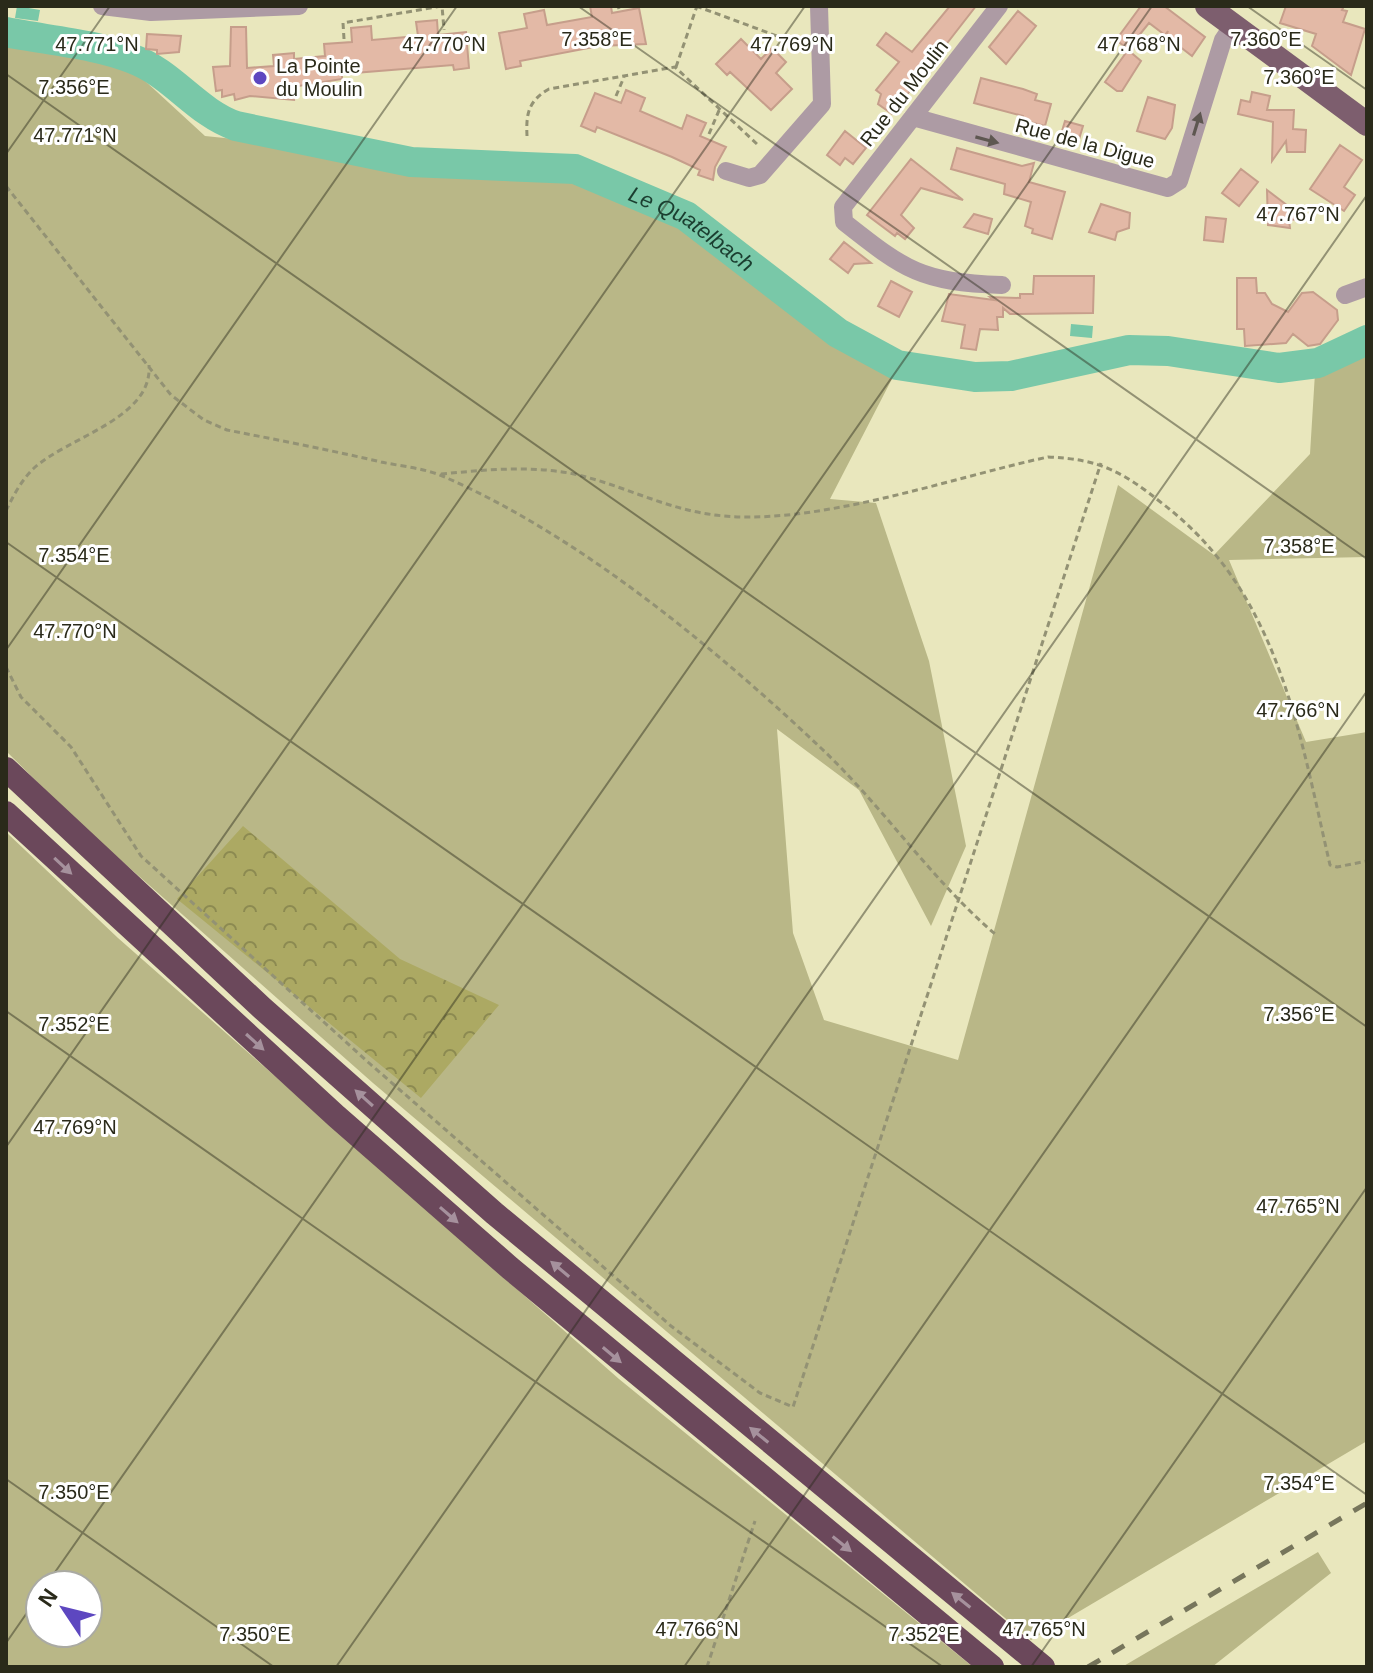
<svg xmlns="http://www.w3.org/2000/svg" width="1373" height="1673" font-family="Arial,sans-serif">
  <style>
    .grass { fill: #b9b787; fill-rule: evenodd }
    .forest { fill: url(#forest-crowns) }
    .water { fill: #79c8a8 }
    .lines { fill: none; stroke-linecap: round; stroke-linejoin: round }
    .river { stroke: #79c8a8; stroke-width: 30 }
    .building { fill: #e3b9a6; stroke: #c69e8b; stroke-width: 2 }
    .path { stroke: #939274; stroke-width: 3; stroke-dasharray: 6 4; stroke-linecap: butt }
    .minor { stroke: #ad9ba4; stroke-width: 18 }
    .major { stroke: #7d5e6e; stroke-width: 24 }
    .highway { stroke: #6b485b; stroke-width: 24 }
    .rail { stroke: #77765c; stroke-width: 5; stroke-dasharray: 14 14; stroke-linecap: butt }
    .oneway { fill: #5e5751 }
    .oneway2 { fill: #a6919d }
    .ticks { fill: none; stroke: #2a2a1a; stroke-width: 2; stroke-opacity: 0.45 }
    .poi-dot { fill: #5d47c0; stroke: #fff; stroke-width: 3 }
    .labels { text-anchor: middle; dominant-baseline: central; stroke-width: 6; stroke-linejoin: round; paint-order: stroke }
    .poi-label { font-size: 20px; fill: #2a2a1a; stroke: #fff; text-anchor: start }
    .street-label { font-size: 20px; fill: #2a2a1a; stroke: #fff }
    .water-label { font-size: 22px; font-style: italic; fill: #1b3e30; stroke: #fff }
    .ticks-label { font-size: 20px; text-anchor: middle; fill: #2a2a1a; stroke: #fff; stroke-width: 6; stroke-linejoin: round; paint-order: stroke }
  </style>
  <defs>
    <pattern id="forest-crowns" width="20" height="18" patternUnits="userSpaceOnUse" patternTransform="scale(2)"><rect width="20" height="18" fill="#aca963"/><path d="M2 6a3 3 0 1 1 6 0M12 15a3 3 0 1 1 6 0" fill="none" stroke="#8c8a51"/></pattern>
  </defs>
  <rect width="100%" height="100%" fill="#e9e7bd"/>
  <path class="grass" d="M6,44L131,68L205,136L311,147L341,157L417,171L573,177L684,225L829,337L895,373L830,499L876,503L929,661L966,846L931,926L859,790L777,729L793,933L824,1020L958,1060L1118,485L1214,555L1310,454L1315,373L1367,346V557L1229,560L1306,742L1367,732V1441L1031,1640L373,1083L81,825L6,751Z
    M6,832L118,938L619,1379L973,1667H6ZM40,1585H88V1633H40Z
    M1318,1552L1331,1573L1212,1667H1122Z"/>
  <path class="forest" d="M243,826L400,959L499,1005L421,1098L177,899Z"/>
  <path class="water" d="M17,6L40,10L38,21L15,18Z
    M1071,324L1093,326L1092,338L1070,336Z"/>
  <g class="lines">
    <path class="river" id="s1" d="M6,32C45,40 97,44 133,59C173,74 196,112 236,126L411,162L575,169L686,216L838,333L897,365L975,377L1011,376L1129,350L1168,351L1279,368L1318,363L1367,340"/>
  </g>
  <path class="building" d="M590,6H611L612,13L639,8L646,44L599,46L520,61L521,66L506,69L499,33L527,28L524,14L544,10L547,25L592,17Z
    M950,6H976L892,114L878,104L881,94L876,90L899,62L877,45L886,33L912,52Z
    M1141,6H1164L1205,37L1192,56L1166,36L1168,31L1165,35L1149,23L1128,49L1116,40Z
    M1286,6H1344L1342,10L1347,11L1343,22L1365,29L1351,75L1312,46L1316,34L1280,23Z
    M1018,11L1036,26L1006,64L989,47Z
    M437,20L438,35L466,32L469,68L454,70L453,65L342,74V79L292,87L294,100L250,96L235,100L234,94L222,97V90L216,91L213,67L230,66L231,27H246L247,68L274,66L273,55L294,53V59L325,56L324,44L352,42L351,28L371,26L372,40L418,36L416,22Z
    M147,34L181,36L179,52L157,54V50L146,49Z
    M741,39L761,59L772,48L786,62L776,73L792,89L771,110L730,72L727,75L716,64Z
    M1128,50L1141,61L1122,91H1117L1105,82Z
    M981,78L1023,89L1037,94L1035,100L1051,104L1045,126L1022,120L1023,116L974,103Z
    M626,90L645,98L640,111L682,129L687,115L706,123L700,136L726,147L715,167L713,180L698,175L700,170L672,157L597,127L595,132L581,126L595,93L621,103Z
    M1252,92L1270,96L1267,110H1294L1293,129L1306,130L1305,152H1287L1286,141L1272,161L1273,122L1238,114L1241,100L1250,102Z
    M1148,97L1175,105L1172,128L1165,139L1137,131Z
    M1065,121L1083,126L1077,146L1059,141Z
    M845,131L866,148L853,164L845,158L840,165L827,155Z
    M1340,145L1362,160L1344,187L1355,195L1344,211L1310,189Z
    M957,148L1022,166L1034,163L1029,182L1065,192L1052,239L1032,233L1033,229L1025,226L1031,202L1004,194L1005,184L951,169Z
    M911,159L963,200L921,188L901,215L914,228L905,239L897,233L895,236L867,215Z
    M1241,169L1258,182L1239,206L1222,193Z
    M1267,190L1305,219L1289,220L1290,228L1268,225Z
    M1101,204L1130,213L1129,228L1117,232L1115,240L1089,232Z
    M974,214L992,219L988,234L964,227Z
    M1206,217L1226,219L1223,242L1204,240Z
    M844,242L871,263L854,264L848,273L830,259Z
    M1034,276H1094L1093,313L1010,314L1003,308V317H997L998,330L980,329L976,350L961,348L965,325L942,321L949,294L994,300L990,297L1020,298V294H1033Z
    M1237,278H1256L1257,293H1265L1272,304L1288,312L1302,293L1313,292L1337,310L1338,320L1320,344L1308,346L1293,334L1286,343L1245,346L1244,329H1237Z
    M891,281L912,292L899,317L878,306Z"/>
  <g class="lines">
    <path class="path" d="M618,6L619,9
      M696,6L804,46
      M344,39L343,23L442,6L444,30
      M758,52L772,37
      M676,67L697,6
      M616,96L624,77
      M709,134L720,108
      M527,136C526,114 528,101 549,89L675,67L758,145
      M6,186L171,395L204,420L227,430C278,440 330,450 381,462C400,466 422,468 440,475C576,533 714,647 822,749C883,807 931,879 995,934
      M441,474C485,470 530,465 574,474C619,484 662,507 708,514C807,530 949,478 1048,457C1100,459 1123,472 1163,504C1279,593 1299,731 1330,865L1337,867L1367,861
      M6,511C13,496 21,481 33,469C67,437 153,419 149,365
      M6,667L21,697L71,747L141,856L369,1063L671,1326L760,1393L793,1407L1101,463
      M707,1667L755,1521"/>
    <path class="minor" d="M102,6L151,12L299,6
      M999,6L843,207L844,222C906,271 921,282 1002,285
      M913,117L1168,188L1179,181L1223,40L1233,25
      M726,171L749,178L760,175L822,104L819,6
      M1345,295L1367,287"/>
    <path class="major" d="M1207,6L1367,124"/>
    <path class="highway" d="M6,769L262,1008L494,1213L1043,1667
      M6,813L336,1116L510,1268L992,1667"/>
    <path class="rail" d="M1088,1667L1367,1503"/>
  </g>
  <defs><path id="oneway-solid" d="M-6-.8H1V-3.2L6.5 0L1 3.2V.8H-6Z" transform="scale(2)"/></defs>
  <g class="oneway">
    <use href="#oneway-solid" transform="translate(1197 124) rotate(-73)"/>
    <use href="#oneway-solid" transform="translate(987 140) rotate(15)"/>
  </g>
  <g class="oneway2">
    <use href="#oneway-solid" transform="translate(63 866) rotate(43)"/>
    <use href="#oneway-solid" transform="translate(255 1042) rotate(42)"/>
    <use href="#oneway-solid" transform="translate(364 1098) rotate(-138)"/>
    <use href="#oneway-solid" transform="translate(449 1215) rotate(41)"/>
    <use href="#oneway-solid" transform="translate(560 1269) rotate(-140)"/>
    <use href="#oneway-solid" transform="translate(612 1355) rotate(40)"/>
    <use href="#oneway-solid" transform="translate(759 1435) rotate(-141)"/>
    <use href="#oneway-solid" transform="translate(842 1544) rotate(39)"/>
    <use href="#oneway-solid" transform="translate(961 1600) rotate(-141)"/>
  </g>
  <path class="ticks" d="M578,6L1367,559M1247,6L1367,90M6,74L1367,1027M6,154L110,6M6,542L1367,1495M6,650L457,6M6,1011L943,1667M6,1147L805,6M6,1479L274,1667M46,1585L1152,6M6,1643L40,1594M336,1667L1367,195M684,1667L1367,691M1031,1667L1367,1187"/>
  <circle class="poi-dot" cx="260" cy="78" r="8"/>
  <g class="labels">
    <g class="poi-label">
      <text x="276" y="66">La Pointe<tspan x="276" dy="23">du Moulin</tspan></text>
    </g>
    <g class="street-label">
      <text transform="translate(904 93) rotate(-52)">Rue du Moulin</text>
      <text transform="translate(1085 143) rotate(15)">Rue de la Digue</text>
    </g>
    <g class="water-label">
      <text stroke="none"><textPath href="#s1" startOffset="728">Le Quatelbach</textPath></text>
    </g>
  </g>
  <g class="ticks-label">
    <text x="597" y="46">7.358°E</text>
    <text x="1266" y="46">7.360°E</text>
    <text x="97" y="51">47.771°N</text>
    <text x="444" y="51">47.770°N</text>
    <text x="792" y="51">47.769°N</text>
    <text x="1139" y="51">47.768°N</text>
    <text x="1299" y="84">7.360°E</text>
    <text x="74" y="94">7.356°E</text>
    <text x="75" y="142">47.771°N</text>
    <text x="1298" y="221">47.767°N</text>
    <text x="1299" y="553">7.358°E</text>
    <text x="74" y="562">7.354°E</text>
    <text x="75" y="638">47.770°N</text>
    <text x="1298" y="717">47.766°N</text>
    <text x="1299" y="1021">7.356°E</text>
    <text x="74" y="1031">7.352°E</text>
    <text x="75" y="1134">47.769°N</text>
    <text x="1298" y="1213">47.765°N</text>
    <text x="1299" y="1490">7.354°E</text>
    <text x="74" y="1499">7.350°E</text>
    <text x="697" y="1636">47.766°N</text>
    <text x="1044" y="1636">47.765°N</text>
    <text x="255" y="1641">7.350°E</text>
    <text x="924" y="1641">7.352°E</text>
  </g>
  <rect width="1373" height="1673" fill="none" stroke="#2a2a1a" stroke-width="16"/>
  <g transform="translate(64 1609) rotate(305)"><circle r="38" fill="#ffffff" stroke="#aaaaa3" stroke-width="2"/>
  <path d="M0-6L14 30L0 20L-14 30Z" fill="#5d47c0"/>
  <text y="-12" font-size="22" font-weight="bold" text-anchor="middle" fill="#2a2a1a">N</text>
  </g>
</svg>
